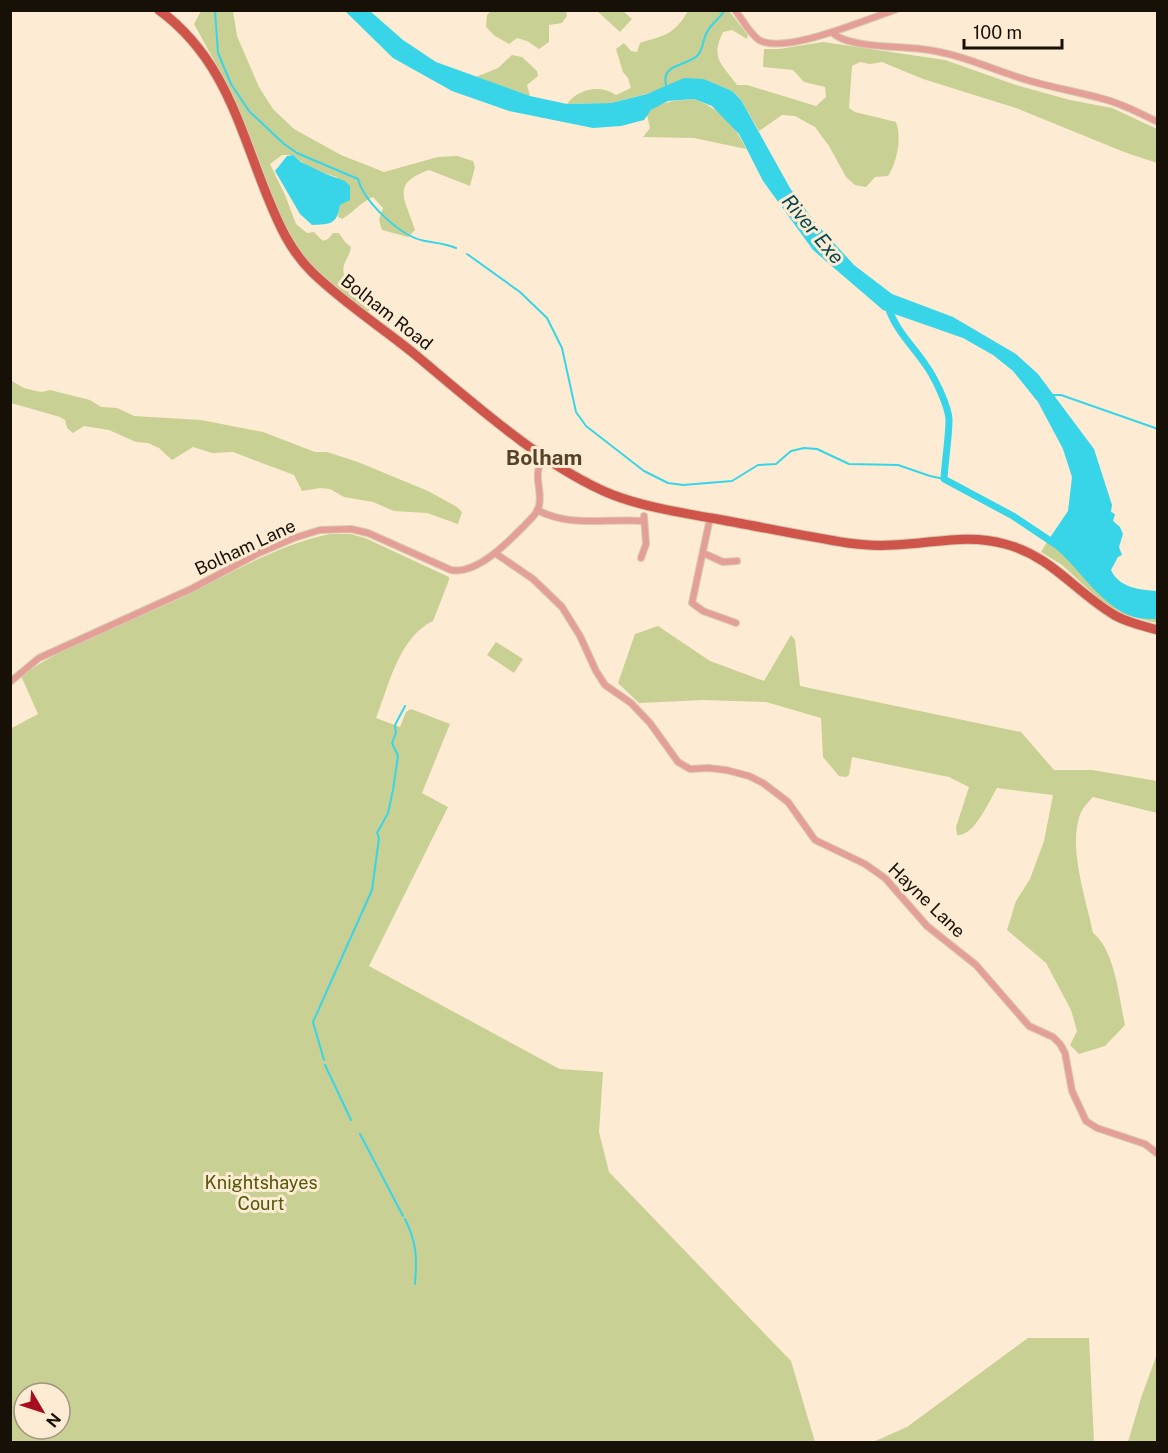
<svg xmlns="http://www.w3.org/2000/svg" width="1168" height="1453" font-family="'Public Sans',sans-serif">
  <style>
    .green { fill: #c8d093; fill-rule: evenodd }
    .water { fill: #38d5e9 }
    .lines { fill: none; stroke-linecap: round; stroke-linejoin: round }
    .stream { stroke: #38d5e9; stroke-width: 2 }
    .canal { stroke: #38d5e9; stroke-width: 7 }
    .minor-casing { stroke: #d8c9b2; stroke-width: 8 }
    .primary-casing { stroke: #d8c9b2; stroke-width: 11 }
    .minor { stroke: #e49f96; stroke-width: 6 }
    .primary { stroke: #cf5449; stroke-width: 9 }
    .labels { text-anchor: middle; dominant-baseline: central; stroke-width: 6; stroke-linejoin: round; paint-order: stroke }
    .street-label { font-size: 18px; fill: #171006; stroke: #fdecd3 }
    .park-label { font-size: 18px; fill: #525709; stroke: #fdecd3 }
    .water-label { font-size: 20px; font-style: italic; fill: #00474f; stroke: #fdecd3 }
    .quarter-label { font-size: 21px; font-weight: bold; fill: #544329; stroke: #fdecd3 }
  </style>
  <rect width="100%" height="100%" fill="#fdecd3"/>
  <path class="green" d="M201,11H233L237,36L259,87L273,109L294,129L341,155L384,172L438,157L457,156L473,161L475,167L470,186L429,170C389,184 406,200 415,230L408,237L382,230L379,220L383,208L373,197C361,202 354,212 342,219L338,217L340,204L337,177C322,173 305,166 293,155H282L270,164L285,195L296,224L307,233L314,232L323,241L328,239L333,233H339L345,242L351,247C350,254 346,259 344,265C339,283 362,293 372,304L369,311H362L312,267L285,228L251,139L227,84L194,24Z
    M491,11H566L567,16L562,23L549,25V42L539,49L527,41L517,38L509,44L495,36L486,27L487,15Z
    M597,11H623L632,19L620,32Z
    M688,11H729L748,35L747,39L732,30L723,32C710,59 722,64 737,85H747L816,106L826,97L825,87L804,82L793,70L763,67L764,49H779L823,42L945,60L1016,85L1070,100L1112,108L1157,129V163L1124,152L1016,108L923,79L882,62L870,64L860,62L852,66L849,108L855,112L896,122C902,138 897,162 888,176L875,177L866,187L855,185L846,177L829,146L815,127L795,116L782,115L759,131L741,100L732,91L704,79L611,103L567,104C578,89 600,84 616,95L631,88L628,78L623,72L616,49L624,43L631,51L637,52L640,43C665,35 674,35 688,11Z
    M512,55L522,57L537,71L538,76L527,85L530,96L476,77L498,68Z
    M694,99C720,109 734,123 746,149L694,138L643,137L650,128L647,115C658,100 677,101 694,99Z
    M10,380L24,388L36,391L42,392L50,390L90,400L101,407L117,408L134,416L201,420L263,432L315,452H327L358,462L428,491L457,507L462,512L458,524L427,513L394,511L373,502L344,497L330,489L320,488L302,491L294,475L233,452L212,453L193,447L172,460L159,448L148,443L136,442L109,430L84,426L73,433L67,428L65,420L60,417L11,403Z
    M330,534H350L365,538L449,577V580L433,621C399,637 389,685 376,718L400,727L406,712L411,709L450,724L422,793L448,807L369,966L554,1066L560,1069L603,1072L599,1132L609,1172L791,1361L815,1442H11L10,729L38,714L21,676C67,644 120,625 170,603C224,578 272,546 330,534ZM24,1393H60V1429H24Z
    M1047,542L1060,551L1135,617L1157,619V623L1122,614L1101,601L1062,565L1041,552Z
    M658,626L710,661L764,681L791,635L795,640L800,686L1021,732L1054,770H1092L1157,781V813L1093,797C1089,801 1084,807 1081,812C1067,846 1086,898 1093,933C1115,950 1119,998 1125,1025L1105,1046L1079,1054L1070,1045L1077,1031L1071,1010L1046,963L1007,930L1016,901L1030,879L1044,841L1053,795L997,788C989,801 974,837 957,835L956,827L969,787L949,777L852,757L849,775L846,777L839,776L823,757L821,718L766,702L703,700L639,703L618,683L635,634Z
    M496,642L523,659L514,673L487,655Z
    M1028,1338H1089L1094,1442H873L907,1427Z
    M1157,1354V1442H1128L1141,1398Z"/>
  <path class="water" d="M345,11H370L403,40L436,62L530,96L567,104L611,103L647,94L684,78L704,79L732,91L741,100L790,188L813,220L854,265L892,294L953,317L1016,354L1038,374L1094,449L1112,505L1111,512L1115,514L1113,521L1120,527L1123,534L1119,547L1122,555L1118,557L1111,570C1119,588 1141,590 1157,591V619C1150,619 1141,619 1134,617C1096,604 1078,563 1047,542L1068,511L1072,477L1063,449L1038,402L1013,371L993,355L963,338L883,310L813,250L763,181L739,134L712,106L694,99L668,101L651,110L644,120L621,126L593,128L509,111L452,91L393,58Z
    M293,155L301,162L326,174L345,181L350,186V200L340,205C337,225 330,224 312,225L300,214L275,171L287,156Z"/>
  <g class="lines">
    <path class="stream" d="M215,10L218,53L231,84L249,111L284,144L297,153L358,179C364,202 401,237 425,241C437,243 444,243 456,248
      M667,88C658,63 687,67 698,55C703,49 703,39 707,32C711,24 720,18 725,10
      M467,254L520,292L547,318L562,348L576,412L586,426L644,471L668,483L683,485L732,481L758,465L776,464L791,451L804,448L817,449L849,464L898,465L930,476L944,479
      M1052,395H1061L1158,429
      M324,1060L313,1022L372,890L379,838L377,833L388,813L393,790L398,756L392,743L396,733L395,725L405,706
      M325,1065L351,1120
      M360,1134L403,1216
      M405,1219C417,1243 417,1258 415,1284"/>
    <path class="canal" d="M888,306C894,328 912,345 925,364C934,376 948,405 949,419C949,439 945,459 944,479L1013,516L1055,544"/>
    <g class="minor-casing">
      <path id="minor" d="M735,10C742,19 750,34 759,40C785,55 866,19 895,10
        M832,32C846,48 900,46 921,49C959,53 990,69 1027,80C1053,88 1080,92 1107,100C1125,105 1141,114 1158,122
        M537,510C571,528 607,518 644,521
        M710,518L692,603L703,611L736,623
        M495,553L533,579L562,607L580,636L596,671L605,685L631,703L650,723L678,762L690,769L708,768L726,770L749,776L763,783L788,802L815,840L865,864L885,878L927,926L976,965L1029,1026L1053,1037L1060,1044L1065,1053L1072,1091L1086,1121L1097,1128L1145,1144L1158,1154
        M703,553L723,562L737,561
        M641,558L646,544L644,516
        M10,682L39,658L191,589L259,553L294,538L320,530L351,529L368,533L451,570C477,575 508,542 525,525C530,519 537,515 539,506C543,488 531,476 544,457"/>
    </g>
    <g class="primary-casing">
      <path id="primary" d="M159,10C223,57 238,123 266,193C278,223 290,251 313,273C344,303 380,326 412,352C471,401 542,466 613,495C645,507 678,512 711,518C757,526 802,536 848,543C863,545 878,546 892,545C931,544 967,533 1005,544C1052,556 1076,593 1116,616C1129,623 1143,626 1158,630"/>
    </g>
    <use href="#minor" class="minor"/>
    <use href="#primary" class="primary"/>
  </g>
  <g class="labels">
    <g class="street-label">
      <text transform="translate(387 312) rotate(38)">Bolham Road</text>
      <text transform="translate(245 547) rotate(-25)">Bolham Lane</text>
      <text transform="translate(927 900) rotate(44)">Hayne Lane</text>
    </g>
    <g class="park-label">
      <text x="261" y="1182">Knightshayes<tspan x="261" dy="21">Court</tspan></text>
    </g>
    <g class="water-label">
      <text transform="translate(813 229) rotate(50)">River Exe</text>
    </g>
    <g class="quarter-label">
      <text x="544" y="457">Bolham</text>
    </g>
  </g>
  <rect width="1168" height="1453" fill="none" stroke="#171006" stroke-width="24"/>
  <g transform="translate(42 1411) rotate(129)"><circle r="28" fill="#fdecd3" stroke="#a19481" stroke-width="1.5"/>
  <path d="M0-4.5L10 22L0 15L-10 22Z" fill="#a60e20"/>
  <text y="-9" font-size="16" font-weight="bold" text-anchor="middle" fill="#171006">N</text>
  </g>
  <path d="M964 39v9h98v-9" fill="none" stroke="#171006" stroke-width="3"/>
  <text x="973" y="39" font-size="18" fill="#171006" stroke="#fdecd3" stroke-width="4.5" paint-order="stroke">100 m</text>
</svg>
